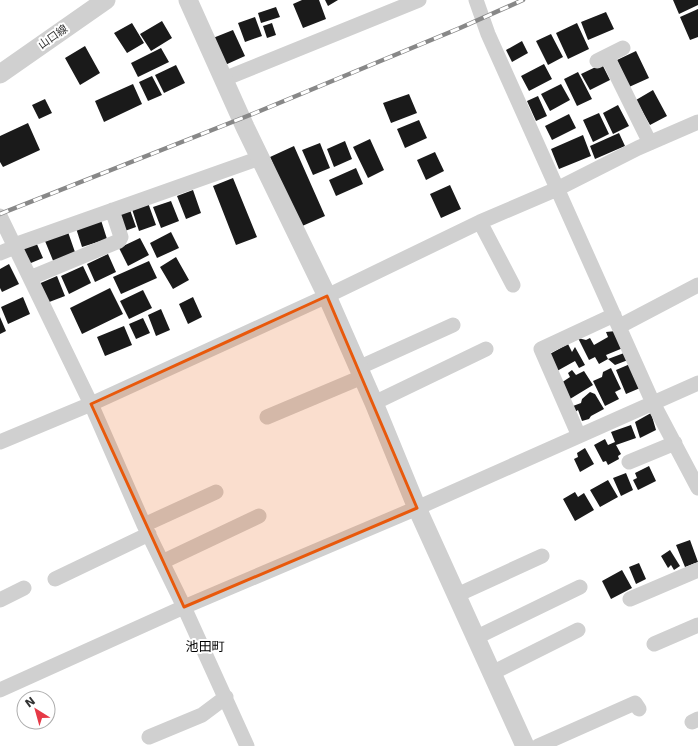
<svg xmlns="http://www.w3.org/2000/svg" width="698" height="746" font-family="'DejaVu Sans','Noto Sans JP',sans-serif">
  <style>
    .building { fill: #1a1a1a }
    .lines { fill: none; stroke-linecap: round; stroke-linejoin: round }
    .minor { stroke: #d0d0d0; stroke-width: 15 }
    .tertiary { stroke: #d0d0d0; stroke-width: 19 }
    .rail-casing { stroke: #888; stroke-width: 4.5 }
    .rail { stroke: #fff; stroke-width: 3; stroke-dasharray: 9; stroke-linecap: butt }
    .marked { fill: #e8590c; fill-opacity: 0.2; stroke: #e8590c; stroke-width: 3; stroke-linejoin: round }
    .labels { text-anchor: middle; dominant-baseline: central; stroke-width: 4; stroke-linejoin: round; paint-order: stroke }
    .street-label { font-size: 11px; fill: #333; stroke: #fff }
    .quarter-label { font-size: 13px; fill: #000; stroke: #fff }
  </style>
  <rect width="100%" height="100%" fill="#fff"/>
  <path class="building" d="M302,0H319L326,19L303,28L293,4Z
    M325,0H338L328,6Z
    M673,0H698V5L679,14Z
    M276,7L280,17L261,23L258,13Z
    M698,9V37L690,40L680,17Z
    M606,12L614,29L588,40L581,22Z
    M255,17L262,36L245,42L238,23Z
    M162,21L172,38L151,51L140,34Z
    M132,23L144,43L127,53L114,33Z
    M272,23L276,35L267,38L263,26Z
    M577,23L589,49L568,59L556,33Z
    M233,30L245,56L225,65L213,38Z
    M551,34L563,57L548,65L536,41Z
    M522,41L528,53L512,62L506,50Z
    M85,46L100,73L80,85L65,58Z
    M161,48L169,62L138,77L131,63Z
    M636,51L649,78L629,87L617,60Z
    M544,64L552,79L529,91L521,76Z
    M602,64L610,80L590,90L581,74Z
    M176,65L185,83L164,93L155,75Z
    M578,72L592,99L577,106L564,79Z
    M152,76L162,95L148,101L139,82Z
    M133,84L142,104L104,122L95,101Z
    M561,84L570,100L550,111L541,94Z
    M653,90L667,116L650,125L636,100Z
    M409,94L417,113L391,123L383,103Z
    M538,96L547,116L536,121L527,101Z
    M45,99L52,113L39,119L32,105Z
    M618,105L629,126L613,134L603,113Z
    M599,113L609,134L593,142L583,120Z
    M569,114L576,128L552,140L545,126Z
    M419,120L427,138L405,148L397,129Z
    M28,123L40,150L3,167L0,162V136Z
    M619,133L625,146L595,159L590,146Z
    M583,135L591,156L559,169L551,149Z
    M370,139L384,170L368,178L353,147Z
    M345,141L352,159L334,167L327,149Z
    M320,143L330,168L313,175L302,150Z
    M294,146L325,216L300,227L270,157Z
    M435,152L444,171L426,180L417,160Z
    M356,168L363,184L336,196L329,180Z
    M233,178L257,237L236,245L213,186Z
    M450,185L461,209L441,218L430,194Z
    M193,190L201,213L186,219L177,196Z
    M147,200L156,225L139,231L131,206Z
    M171,201L179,221L161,228L153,207Z
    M129,207L136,227L122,232L115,212Z
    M100,217L107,239L82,247L75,225Z
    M68,232L76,255L54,263L45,241Z
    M171,232L179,248L157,258L150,243Z
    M140,238L149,255L128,266L119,248Z
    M36,242L43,258L26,265L19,249Z
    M108,254L116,272L95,282L87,264Z
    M176,257L189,280L173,289L160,267Z
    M149,261L157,278L121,294L113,277Z
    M9,264L19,284L2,292L0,288V269Z
    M83,266L91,283L69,294L61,276Z
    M57,276L65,296L44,304L36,285Z
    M110,288L123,314L82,334L70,308Z
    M143,290L152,308L129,319L120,301Z
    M23,297L30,314L8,324L1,307Z
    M193,297L202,317L188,324L179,304Z
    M161,309L170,330L156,336L148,315Z
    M0,317L6,331L0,334Z
    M143,318L150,333L136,339L129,324Z
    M124,326L132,345L105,356L97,337Z
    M616,331L623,348L606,355L608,359L599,364L595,357L589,360L578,338L586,340L590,338L594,345L608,337L606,332Z
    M568,344L572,352L575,347L585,365L579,368L575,361L557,371L548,355Z
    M624,353L628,360L615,365L608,359Z
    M630,364L640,388L626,394L616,370Z
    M611,368L621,389L615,392L619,399L605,406L593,381L602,377L603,372Z
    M572,370L576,375L584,371L593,385L570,399L561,383L570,377L568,373Z
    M590,392L595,394L604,409L591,416L589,419L582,421L578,410L575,412L573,406L581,403L582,399Z
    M651,413L656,430L640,438L635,422Z
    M631,425L636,438L616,445L621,454L618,456L619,459L608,465L606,461L603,462L594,445L605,439L608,445L615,442L611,432Z
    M585,448L594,464L580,472L574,459L578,457L577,453Z
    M649,466L656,481L638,490L633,480L637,478L635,473Z
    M626,473L633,490L621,496L613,478Z
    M608,480L618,497L600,507L590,490Z
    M575,492L578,497L584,493L594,510L575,521L563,499Z
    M690,540L698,562L685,567L676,545Z
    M670,550L680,566L674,570L671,565L668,568L661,556Z
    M639,563L646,579L636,584L629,567Z
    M622,570L632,588L611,599L602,581Z"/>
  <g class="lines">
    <path class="minor" d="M476,0L488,34L653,403L698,488
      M607,56L650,143
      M597,61L623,48
      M224,79L419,0
      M0,216L91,404L144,525L184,607L247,746
      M480,222L513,285
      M14,245L260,158
      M0,253L15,247
      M30,278L119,241L121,237L112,210
      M620,326L698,285
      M358,368L453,325
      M374,403L486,349
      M267,417L362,377
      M579,436L541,349L614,315
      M0,442L91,404L327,296L480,222L557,189L638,148L698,122
      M629,462L675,443
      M144,525L216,492
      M162,562L259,516
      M55,579L149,534
      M457,595L542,556
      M630,599L698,570
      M0,600L24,588
      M475,638L580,587
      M654,644L698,625
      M492,673L578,630
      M0,690L184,607L417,508L698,383
      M692,722L698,719
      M149,737L202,715L226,697
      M538,746L635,703L639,709"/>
    <path class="tertiary" d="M188,0L245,127L327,296L374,403L417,508L525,746
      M0,74L106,0"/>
    <g class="rail-casing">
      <path id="rail" d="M0,214L255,113L460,28L523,0"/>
    </g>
    <use href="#rail" class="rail"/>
  </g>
  <path class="marked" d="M327,296L417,508L184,607L91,404Z"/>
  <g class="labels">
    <g class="street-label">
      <text transform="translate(53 37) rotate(-35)">山口線</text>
    </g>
    <g class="quarter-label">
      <text x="205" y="646">池田町</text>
    </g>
  </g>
  <g transform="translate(36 710) rotate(323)"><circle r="19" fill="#ffffff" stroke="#adadad"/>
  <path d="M0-3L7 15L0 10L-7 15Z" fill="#e63946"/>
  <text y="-6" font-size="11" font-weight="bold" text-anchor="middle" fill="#333333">N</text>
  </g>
</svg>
